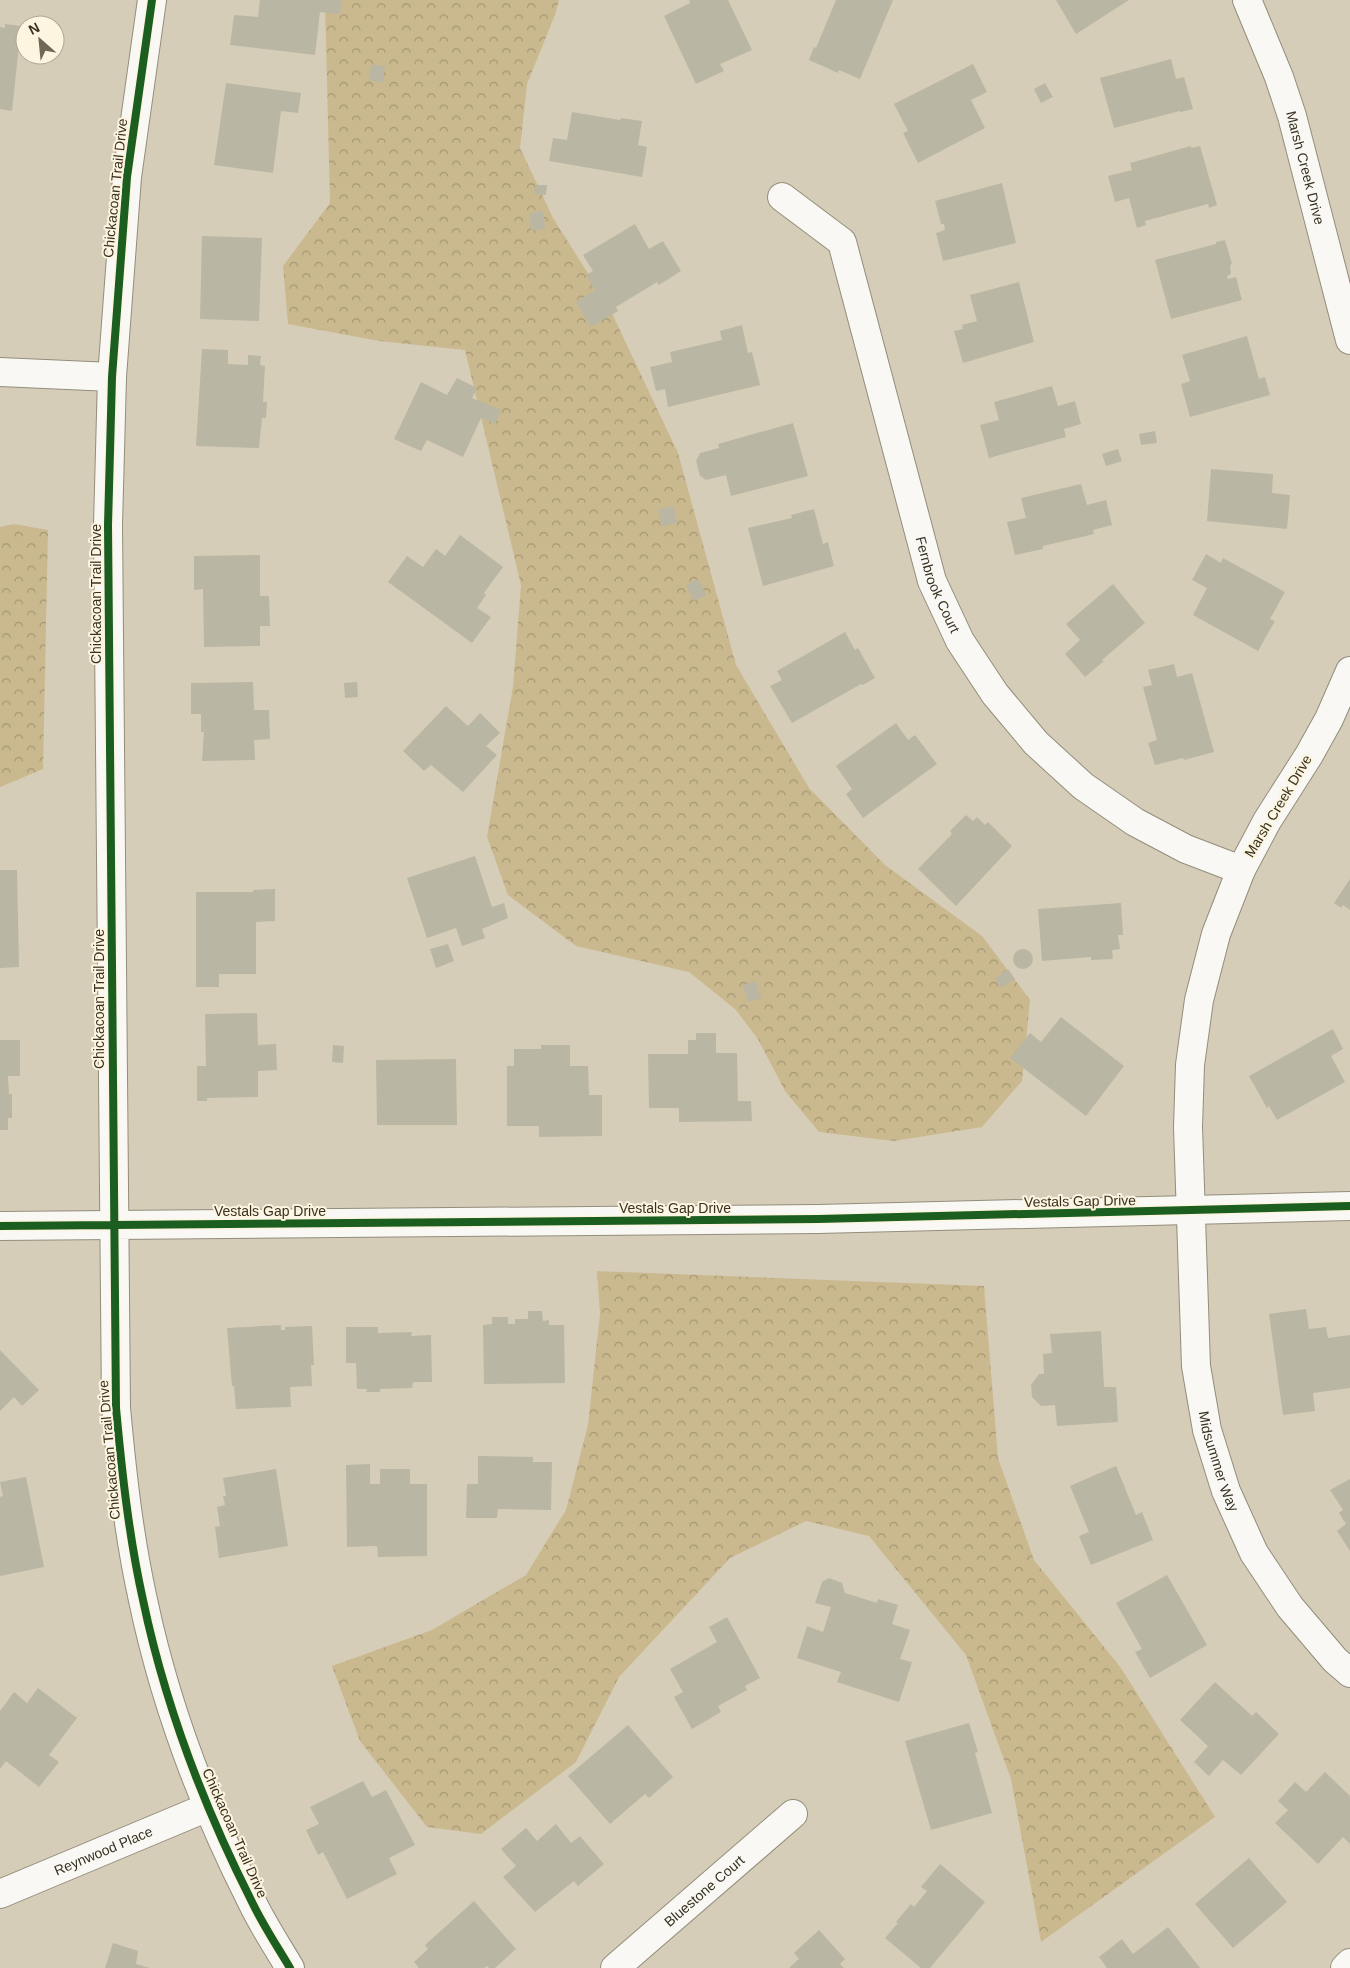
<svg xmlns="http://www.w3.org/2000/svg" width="1350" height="1968" font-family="Arial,sans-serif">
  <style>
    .forest { fill: url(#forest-crowns) }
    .building { fill: #b9b6a4 }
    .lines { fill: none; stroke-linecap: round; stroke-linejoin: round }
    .minor-casing { stroke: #938d7c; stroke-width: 30 }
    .tertiary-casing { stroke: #938d7c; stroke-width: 30 }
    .minor { stroke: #f9f8f4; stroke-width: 28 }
    .tertiary { stroke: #f9f8f4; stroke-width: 28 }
    .cycleway-casing { stroke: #fdf5e0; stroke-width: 11 }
    .cycleway { stroke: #1b5e20; stroke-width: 8 }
    .labels { text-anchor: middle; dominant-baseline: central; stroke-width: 4; stroke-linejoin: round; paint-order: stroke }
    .street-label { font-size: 14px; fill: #383121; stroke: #fdf5e0 }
  </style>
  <defs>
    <pattern id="forest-crowns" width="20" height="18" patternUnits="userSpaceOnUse" patternTransform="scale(1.25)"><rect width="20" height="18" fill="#cab98e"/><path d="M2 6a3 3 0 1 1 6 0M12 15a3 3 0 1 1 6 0" fill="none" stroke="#a59774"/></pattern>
  </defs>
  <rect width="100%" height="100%" fill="#d6cdb8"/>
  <path class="forest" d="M325,0H559L555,15L527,84L520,148L553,218L608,305L678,453L736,665L809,788L885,865L982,936L1030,1000L1022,1081L982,1127L894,1141L819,1132L785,1091L758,1039L735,1009L689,972L576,946L508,895L487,837L513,687L521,585L465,350L379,341L288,324L283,266L330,203Z
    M14,524L48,530L43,769L0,787V527Z
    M597,1271L984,1286L998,1458L1034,1560L1121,1668L1215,1817L1041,1942L1011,1779L966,1655L869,1536L806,1521L730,1558L619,1677L576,1762L481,1834L427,1827L360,1741L332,1666L432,1630L526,1575L566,1510L588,1425L600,1314Z"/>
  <path class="building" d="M260,0H342L340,14L320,12L315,55L230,45L234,15L258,17Z
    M689,0H728L752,50L720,64L724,71L696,84L664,16L690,3Z
    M836,0H893L860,79L839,70L838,73L809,60L814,47L816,48Z
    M1056,0H1129L1076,34Z
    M5,24L21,26L12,111L0,109V27L5,28Z
    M1171,59L1176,79L1184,77L1193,109L1181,112L1180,111L1114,128L1100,78Z
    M973,64L987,92L971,100L985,128L918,163L903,133L908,131L894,104Z
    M371,65L385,66L383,82L369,81Z
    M226,83L301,93L298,113L281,111L273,173L214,165Z
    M1045,83L1053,97L1041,103L1034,89Z
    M572,112L620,120L621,118L642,121L638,145L647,147L642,177L549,161L553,138L567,140Z
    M1191,146V148L1200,146L1217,205L1209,208L1208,204L1145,221L1146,225L1137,228L1129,198L1115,202L1108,176L1132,170L1130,163Z
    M1002,183L1016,243L943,261L936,233L945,230L944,224H941L935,201Z
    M535,185H547L546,195L534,194Z
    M543,211L545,229L531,230L529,213Z
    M635,224L649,249L663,241L681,271L659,285L657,282L616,307L618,311L591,327L576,302L595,290L586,275L593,271L583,255Z
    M202,236L262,238L259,321L200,319Z
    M1225,240L1232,264L1230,265L1231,274L1227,276L1228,279L1236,277L1242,300L1171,319L1155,260L1216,244V242Z
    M1019,282L1034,342L963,363L954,331L963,329L962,325L977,321L970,295Z
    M742,325L748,353L752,352L760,385L668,407L665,389L656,391L650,367L672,362L670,352L722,340L720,331Z
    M1247,336L1259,379L1265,377L1270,395L1190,417L1181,384L1190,381L1182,355Z
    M202,349L228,350V364L248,365V355L261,356L260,365L265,366L263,402H267L266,418H262L259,448L196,446Z
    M457,378L477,388L472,398L501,410L495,424L481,418L463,457L427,440L421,451L394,439L421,382L447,395Z
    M1052,386L1058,406L1075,401L1081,424L1064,429L1066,437L989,458L980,425L999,420L994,402Z
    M793,423L808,476L731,496L726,475L706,480L700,476L696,461L700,453L719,448L718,444Z
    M1155,431L1157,443L1141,445L1139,434Z
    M1118,449L1122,461L1106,466L1102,454Z
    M1211,469L1273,474L1272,493L1290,495L1287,529L1207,521Z
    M1081,484L1087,505L1106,500L1112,525L1093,530L1094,534L1043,546V549L1015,555L1007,522L1026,518L1021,498Z
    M673,506L677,522L662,527L658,510Z
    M814,509L823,544L828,542L834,566L763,586L748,528L792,518L791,515Z
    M460,535L503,567L484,593L486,595L477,608L491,617L472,643L388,582L407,556L423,567L436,549L445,556Z
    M1206,554L1221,563L1223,558L1285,592L1270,619L1275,621L1258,651L1193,615L1207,588L1192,580Z
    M260,555V596H269L270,626H260V646L204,647L203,589L194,590V556Z
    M698,579L706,595L694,601L686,585Z
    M1113,584L1145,623L1102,660L1104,661L1085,677L1065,654L1080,640L1066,624Z
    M845,632L855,650L858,648L875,678L863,685L861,684L792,723L770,686L782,680L777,671Z
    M1174,664L1177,677L1192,673L1214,752L1184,760L1183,758L1155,765L1148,743L1157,740L1143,687L1152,685L1148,670Z
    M253,682L254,710H269L270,739L254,740L255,760L202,761L204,732H201V714H191V683Z
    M357,682L358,697L345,698L344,683Z
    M446,706L468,726L480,713L500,733L486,746L497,755L463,792L431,765L424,771L403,751Z
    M896,723L908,740L915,735L937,764L863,818L846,794L852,789L836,766Z
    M966,815L973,821L977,817L985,825L988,822L1012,846L956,906L918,869L952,834L950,831Z
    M475,856L492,907L504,903L508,918L482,929L485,938L462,946L456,928L427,938L407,878Z
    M0,870H17L19,967L0,968Z
    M1350,879V910L1343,905L1341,908L1334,903Z
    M275,889V921L256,922V974H219V987H196V892H253V890Z
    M1121,903L1123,935H1118L1120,949L1112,950L1113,959L1091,960V957L1042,961L1038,909Z
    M448,944L454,961L436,968L430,949Z
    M1013 959a10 10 0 1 1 20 0a10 10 0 1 1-20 0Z
    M1008,969L1015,979L1001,988L995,978Z
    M756,981L761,998L748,1002L743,985Z
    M257,1013L258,1045L276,1044L277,1070L258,1071V1097L207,1098V1101H197V1066H206L205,1014Z
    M1061,1017L1124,1066L1086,1116L1010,1058L1030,1033L1041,1042Z
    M1333,1029L1343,1049L1331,1056L1345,1082L1277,1120L1269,1106L1267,1108L1249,1076Z
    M696,1033H716V1053H737L738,1101H751L752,1121L679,1122V1108H649L648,1054H688V1040H696Z
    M0,1040H20V1076H8L9,1094H12V1118H8V1130H0Z
    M333,1045L344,1046L343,1063L332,1062Z
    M541,1045H570V1066H588L589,1095H602V1136L539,1137V1126H507V1066H514V1049H541Z
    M456,1059L457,1125H377L376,1060Z
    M1306,1309L1309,1329L1326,1327L1328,1338L1350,1335V1388L1313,1393L1315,1411L1283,1415L1269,1314Z
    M528,1311H542L543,1321L549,1320V1325H564L565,1383L484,1384L483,1325L492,1324V1317H508V1324H515V1319H528Z
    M281,1325V1330H285V1327L312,1326L314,1365H311L312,1386L290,1387L291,1407L236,1409L234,1386H232L227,1328Z
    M346,1327H378V1333L412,1332L411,1336L431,1335L432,1382H413L412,1388L380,1389V1392H366L367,1389H357L356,1363H346Z
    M1101,1331L1104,1387H1116L1118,1422L1057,1426L1055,1405L1041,1406L1032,1397L1031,1385L1039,1374H1044L1043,1354L1052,1353L1050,1334Z
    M0,1350L39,1390L22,1406L14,1397L0,1411Z
    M478,1456L533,1457V1462H552L551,1510L498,1509L497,1518H466L467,1484H478Z
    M370,1464V1484H380V1469H410V1484H427V1556L378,1557L377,1546L347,1547L346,1465Z
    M1116,1466L1136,1515L1142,1512L1153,1540L1091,1565L1079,1536L1089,1532L1070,1486Z
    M276,1469L288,1546L219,1558L215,1527L220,1526L217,1507L225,1505L223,1496H226L223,1478Z
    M26,1477L44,1567L0,1576V1497L3,1496L0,1482Z
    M1350,1479V1551L1337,1531L1346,1524L1339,1513L1343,1510L1330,1490Z
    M1167,1575L1207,1645L1150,1678L1135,1652L1142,1649L1116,1603Z
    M829,1578L842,1583L845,1593L877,1603L878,1599L898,1605L892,1624L910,1630L900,1659L912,1662L899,1702L837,1682L841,1672L797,1658L807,1626L823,1632L831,1607L815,1603L822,1582Z
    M727,1617L760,1678L745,1686L747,1690L718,1706L721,1712L692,1729L674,1697L683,1692L670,1669L717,1642L709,1627Z
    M1215,1682L1252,1716L1256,1712L1279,1734L1241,1775L1223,1760L1209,1776L1194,1762L1208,1746L1180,1720Z
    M38,1688L77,1718L49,1755L59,1762L39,1787L6,1761L0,1769V1711L14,1692L27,1703Z
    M969,1723L978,1752L975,1753L992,1813L931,1830L905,1741Z
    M628,1725L673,1777L649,1798L645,1794L610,1824L568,1776Z
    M1325,1772L1350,1796V1844L1343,1837L1318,1864L1275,1823L1288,1810L1278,1801L1295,1782L1306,1792Z
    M363,1781L372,1797L386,1790L415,1845L389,1858L397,1874L347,1899L323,1852L318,1855L306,1830L319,1824L310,1807Z
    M556,1824L571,1843L580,1836L604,1864L578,1886L574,1881L535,1912L503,1877L516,1866L501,1849L526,1828L537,1841Z
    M1249,1858L1287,1902L1233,1948L1195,1904Z
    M940,1864L985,1902L930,1968H921L885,1938L898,1923L896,1922L911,1904L914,1907L927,1891L921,1887Z
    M474,1901L516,1949L495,1968H489L487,1966L484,1968H419L414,1962L428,1949L425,1945Z
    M1168,1927L1200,1968H1107L1099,1957L1122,1939L1133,1954Z
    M819,1930L845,1959L840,1964L844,1968H789L799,1959L794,1953Z
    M113,1943L138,1951L136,1964L150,1968H105Z"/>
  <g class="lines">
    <g class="minor-casing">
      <g id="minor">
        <path id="s1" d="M1247,0L1279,77L1292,116L1350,340"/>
        <path id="s2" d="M782,197L842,242L932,581L960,641L995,694L1036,743L1083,786L1135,822L1186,849L1241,870"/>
        <path d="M0,372L112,377"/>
        <path id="s3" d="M1350,671L1329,719L1309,755L1267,821L1241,870L1216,934L1199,1000L1190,1065L1188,1127L1196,1366L1207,1430L1226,1491L1254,1553L1290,1607L1335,1660L1350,1673"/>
        <path d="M0,1226L113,1225"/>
        <path id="s4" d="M0,1894L208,1807"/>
        <path id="s5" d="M615,1968L793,1814"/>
        <path d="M1345,1968L1350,1963"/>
      </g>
    </g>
    <g class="tertiary-casing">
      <path id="tertiary" d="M152,0L127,177L112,377L108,525L116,1408C122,1473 129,1537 143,1600C165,1705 204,1807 252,1902C263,1925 277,1946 290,1968
        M113,1225L818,1219L1350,1206"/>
    </g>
    <use href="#minor" class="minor"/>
    <use href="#tertiary" class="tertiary"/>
    <g class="cycleway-casing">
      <path id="cycleway" d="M152,0L127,177L112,377L108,525L116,1408C122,1473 129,1537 143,1600C165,1705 204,1807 252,1902C263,1925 277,1946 290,1968
        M0,1226L818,1219L1350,1206"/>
    </g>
    <use href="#cycleway" class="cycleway"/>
  </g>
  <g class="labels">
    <g class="street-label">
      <text stroke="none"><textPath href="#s1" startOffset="178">Marsh Creek Drive</textPath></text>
      <text transform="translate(115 188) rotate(-84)">Chickacoan Trail Drive</text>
      <text stroke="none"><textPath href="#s2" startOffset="431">Fernbrook Court</textPath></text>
      <text transform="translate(96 594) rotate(-90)">Chickacoan Trail Drive</text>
      <text transform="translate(1278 806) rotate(-59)">Marsh Creek Drive</text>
      <text transform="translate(99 999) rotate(-90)">Chickacoan Trail Drive</text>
      <text transform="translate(1080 1201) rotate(-1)">Vestals Gap Drive</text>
      <text x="675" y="1208">Vestals Gap Drive</text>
      <text x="270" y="1211">Vestals Gap Drive</text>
      <text transform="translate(109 1450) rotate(-95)">Chickacoan Trail Drive</text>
      <text stroke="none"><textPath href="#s3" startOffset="829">Midsummer Way</textPath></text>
      <text transform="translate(235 1833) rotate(66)">Chickacoan Trail Drive</text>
      <text stroke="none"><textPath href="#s4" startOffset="112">Reynwood Place</textPath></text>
      <text stroke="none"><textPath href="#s5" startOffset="118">Bluestone Court</textPath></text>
    </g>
  </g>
  <g transform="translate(40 40) rotate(333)"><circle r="24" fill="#fdf5e0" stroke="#aea794"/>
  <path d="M0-4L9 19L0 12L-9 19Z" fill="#6f6856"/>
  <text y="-8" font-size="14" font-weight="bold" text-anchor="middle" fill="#383121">N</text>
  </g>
</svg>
